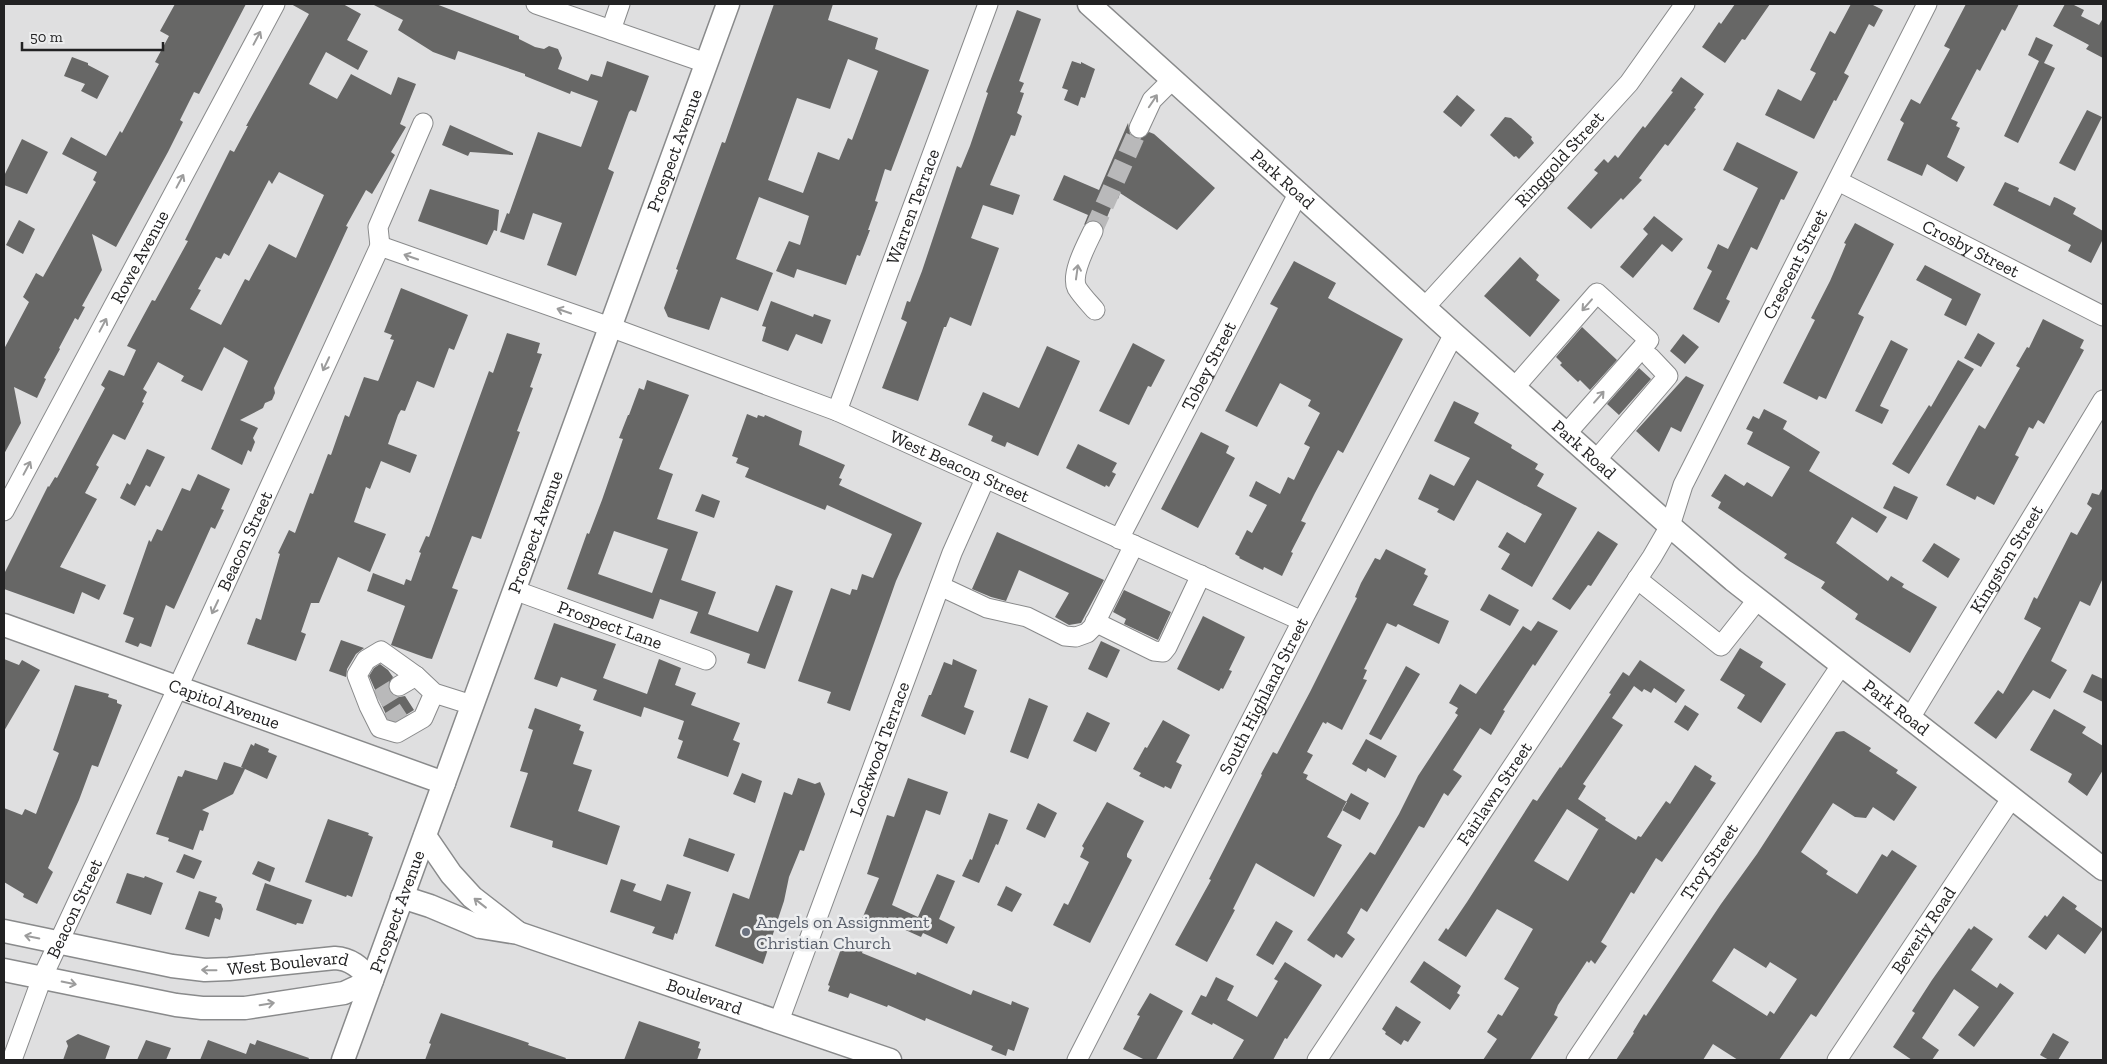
<svg xmlns="http://www.w3.org/2000/svg" width="2107" height="1064" font-family="'Zilla Slab',serif">
  <style>
    .building { fill: #676766; fill-rule: evenodd }
    .lines { fill: none; stroke-linecap: round; stroke-linejoin: round }
    .minor-tunnel { stroke: #b9b9ba; stroke-width: 19; stroke-dasharray: 19 9; stroke-linecap: butt }
    .minor-casing { stroke: #898a8b; stroke-width: 21 }
    .major-casing { stroke: #898a8b; stroke-width: 25 }
    .minor { stroke: #fff; stroke-width: 19 }
    .major { stroke: #fff; stroke-width: 22 }
    .oneway { stroke: #9c9c9c }
    .worship-dot { fill: #6b7280; stroke: #ecedee; stroke-width: 2 }
    .labels { text-anchor: middle; dominant-baseline: central; stroke-width: 5; stroke-linejoin: round; paint-order: stroke }
    .street-label { font-size: 18px; fill: #222223; stroke: #ecedee }
    .worship-label { font-size: 18px; fill: #5b616d; stroke: #ecedee; text-anchor: start }
  </style>
  <rect width="100%" height="100%" fill="#dfdfe0"/>
  <path class="building" d="M175,4H246L199,94L194,92L180,120L183,122L168,152L116,247L92,234L102,270L82,306L85,307L78,320L75,318L59,348L60,349L44,378L46,379L37,398L14,387L21,423L4,454V349L29,302L23,297L36,273L43,277L96,182L93,180L97,172L62,154L71,137L106,156L120,131L122,133L159,64L155,62L169,36L160,31Z
    M291,4H343L361,14L347,40L368,51L358,70L326,52L309,84L337,99L351,74L391,95L398,77L416,84L400,124L406,127L391,152L395,155L372,194L366,190L346,226L348,227L274,388L275,393L272,400L265,403L263,408L240,420L258,428L253,438L255,442L251,452L248,450L242,465L211,449L248,361L224,347L202,391L181,381L184,376L158,362L143,389L147,392L142,402L144,403L125,440L113,434L96,465L99,467L85,493L97,499L60,567L106,585L99,600L82,592L74,614L4,589V574L48,486L49,487L55,477L57,478L105,388L101,385L109,370L124,376L136,350L127,346L152,300L155,301L188,241L185,240L230,150L234,152L248,126H246L309,14ZM279,172L324,195L296,258L269,244L249,281L245,279L221,325L190,309L201,290L198,289L216,257L221,259L224,253L229,256L269,180L272,184Z
    M372,4H436L519,36V39L535,47L544,49L549,46L558,49L562,58L558,69L588,81L591,74L602,77L607,61L649,76L636,112L631,110L629,112L608,169L614,172L576,276L547,265L562,223L533,213L524,240L500,232L507,213L509,214L538,132L581,147L598,101L571,91L570,94L525,76V74L458,51L455,60L433,52L398,30L403,20Z
    M774,4H833L828,20L878,38L875,49L929,70L891,171L885,169L875,201L878,202L868,230H870L860,256L857,255L846,285L797,269L794,278L776,271L789,241L800,245L809,216L759,197L736,259L773,273L758,311L721,297L709,330L668,317L664,308L678,270L676,269L722,142L725,143ZM848,59L878,71L852,140L848,138L839,160L818,152L803,193L768,180L797,98L830,109Z
    M1735,4H1770L1745,40L1742,39L1725,63L1702,47L1719,22L1721,24Z
    M1851,4H1871L1883,10L1874,27L1869,24L1844,73L1849,76L1836,101L1834,100L1814,139L1765,115L1778,89L1801,101L1816,73L1810,70L1830,31L1835,34Z
    M1966,4H2019L2005,31L2002,29L1980,71L1977,69L1951,119L1958,122L1956,126L1960,128L1947,157L1965,167L1957,182L1927,164L1922,176L1887,160L1904,123L1900,120L1911,99L1920,104L1950,49L1944,46Z
    M2065,4H2072L2084,10L2081,16L2099,25L2103,18V58L2086,49L2089,45L2053,26Z
    M1017,10L1041,19L1019,81L1024,83L1020,92L1024,93L1017,113L1022,116L1015,136L1011,135L990,185L1020,195L1013,215L983,205L971,238L999,248L971,326L950,317L946,327H944L918,401L882,388L907,322L901,319L907,301L910,302L922,271L957,166L961,168L970,146L988,93L986,92Z
    M2036,37L2053,45L2044,63L2055,68L2018,143L2004,136L2039,61L2028,55Z
    M72,57L88,63V65L109,76L97,99L81,91L85,84L64,76Z
    M1072,61L1081,64V62L1095,69L1085,98L1081,97L1078,106L1064,100L1068,90L1062,88Z
    M1681,77L1704,94L1694,108L1696,109L1668,146L1665,144L1639,178L1642,180L1623,200L1621,198L1591,229L1567,208L1598,173L1594,170L1604,159L1608,163L1615,155L1618,158L1643,126L1645,128L1673,92L1671,91Z
    M1457,95L1475,110L1461,127L1443,112Z
    M2087,110L2102,117L2075,171L2059,163Z
    M1505,117L1511,118L1532,137L1531,139L1534,143L1519,159L1516,156L1514,157L1490,135Z
    M1128,123L1130,134L1134,138L1140,139L1149,132L1154,134L1215,188L1177,230L1120,193L1118,199L1115,198L1103,227L1098,221L1093,220L1084,225L1088,215L1053,200L1064,175L1099,190Z
    M450,125L513,153V155L470,152L468,156L442,145Z
    M22,139L48,152L27,194L4,185V176Z
    M1737,142L1798,172L1784,200L1781,199L1757,250L1751,247L1726,299L1730,301L1719,323L1693,309L1712,271L1707,268L1718,244L1728,249L1758,188L1723,170Z
    M2005,182L2019,188L2018,191L2050,206L2054,197L2057,198L2076,208L2073,214L2103,231V239L2091,263L2068,251L2071,245L1993,205Z
    M430,189L499,210L497,231L494,230L487,245L418,221Z
    M1654,216L1683,239L1672,252L1662,244L1633,278L1620,267L1648,234L1643,229Z
    M19,220L35,229L23,254L6,245Z
    M1855,223L1894,244L1858,314L1864,317L1826,399L1819,396L1817,400L1783,383L1815,320L1811,318L1830,281L1846,244L1844,243Z
    M1520,257L1539,275L1536,280L1560,300L1530,337L1484,296Z
    M1294,261L1336,283L1328,298L1403,339L1343,453L1338,450L1315,493L1301,521L1306,523L1291,552L1293,553L1282,576L1264,567L1263,570L1239,558L1240,557L1235,554L1247,530L1252,533L1267,505L1249,496L1256,481L1280,494L1288,477L1294,480L1310,447L1304,444L1320,413L1308,406L1311,400L1280,383L1257,427L1225,411L1278,308L1270,304Z
    M1925,265L1981,294L1966,326L1944,315L1952,299L1916,280Z
    M401,288L468,315L454,350L449,348L434,388L417,381L405,411L401,410L398,415L388,444L417,455L410,473L381,461L370,489L366,487L354,522L386,534L370,572L338,557L319,603H311L301,632L306,634L296,661L247,644L256,618L261,620L280,554L278,553L289,530L295,533L310,493L313,494L328,454L331,455L345,415L349,417L364,377L378,381L379,379L394,340L390,339L392,335L384,332Z
    M771,301L813,317L814,314L831,320L822,344L796,334L788,351L762,341L766,327L762,326Z
    M2043,319L2084,340L2080,348L2084,350L2044,424L2038,420L2033,429L2029,427L2015,455L2019,457L1994,505L1977,496L1975,500L1946,485L1979,425L1985,429L2020,368L2016,366L2027,347L2029,348Z
    M1582,327L1617,360L1590,390L1580,380L1578,382L1560,365L1562,363L1556,357Z
    M507,333L540,343L537,353L542,354L530,387L533,388L517,431L520,432L481,539L472,536L452,588L458,590L432,659L427,658L391,645L405,606L367,591L373,573L404,585L406,579L411,581L421,553L419,552L426,536L429,537L489,371L493,373Z
    M1978,333L1995,343L1981,367L1964,358Z
    M1683,334L1699,347L1685,364L1670,351Z
    M1891,340L1908,349L1880,406L1889,410L1882,424L1855,411Z
    M1133,343L1165,360L1151,387L1148,386L1129,425L1099,411Z
    M1047,346L1080,361L1038,456L1007,442L1005,447L991,441L993,436L968,425L983,392L1019,408Z
    M1958,360L1974,369L1909,474L1892,464L1929,405L1931,407Z
    M1639,368L1651,379L1619,415L1607,404Z
    M1686,376L1704,385L1681,432L1671,427L1659,452L1636,431Z
    M647,380L689,395L659,469L673,474L657,519L698,532L681,580L716,592L708,614L758,632L776,585L793,591L765,669L747,663L750,654L690,633L698,612L660,599L653,619L567,589L587,533L589,534L602,500L623,439L619,438L628,415H629L639,388L644,390ZM614,531L668,549L652,593L598,574Z
    M1454,401L1479,413L1474,423L1512,445L1511,448L1538,464L1535,469L1544,474L1537,486L1577,508L1532,587L1501,569L1510,554L1498,547L1507,532L1525,543L1542,514L1477,480L1454,521L1437,512L1439,509L1418,499L1430,474L1454,486L1470,458L1434,441Z
    M1764,409L1787,421L1783,429L1820,452L1809,471L1887,517L1877,533L1852,517L1836,543L1888,581L1891,576L1904,584L1902,587L1937,607L1910,653L1855,619L1858,614L1821,588L1825,582L1784,558L1787,554L1718,508L1721,502L1711,496L1725,474L1744,486L1747,482L1772,497L1790,467L1747,444L1753,432L1746,429L1753,416L1759,419Z
    M747,414L757,418L758,415L764,417L765,415L802,431L799,445L845,465L839,478L842,479L839,485L922,523L896,581L850,711L827,703L831,692L798,681L831,588L850,595L852,589L857,590L862,574L873,578L892,534L827,505L825,510L745,477L749,468L736,463L738,458L732,456Z
    M1201,432L1229,446L1226,453L1235,458L1198,528L1161,509Z
    M1078,444L1117,463L1112,472L1116,474L1109,487L1106,485L1105,487L1066,468Z
    M147,449L165,457L150,487L146,485L135,506L120,498L127,483L130,485Z
    M198,474L230,489L221,509L224,510L215,529L211,527L174,609L166,605L151,647L140,643L138,647L125,642L134,618L123,614L149,540L151,542L157,529L162,531L182,488L190,491Z
    M1894,486L1918,497L1907,520L1883,508Z
    M2103,487V578L2090,606L2080,601L2051,661L2067,670L2050,699L2033,690L1996,739L1974,723L1998,690L2003,694L2041,628L2024,619L2034,597L2037,599L2071,532L2077,535L2092,508L2087,504L2092,493L2099,495Z
    M702,494L720,501L714,518L695,511Z
    M1598,531L1618,544L1591,586L1588,585L1570,610L1552,599Z
    M997,532L1104,580L1081,623L1069,625L1055,617L1069,593L1019,570L1006,601L991,597L972,589Z
    M1934,543L1960,559L1948,578L1922,561Z
    M1386,549L1426,569L1424,574L1428,576L1413,605L1449,621L1439,644L1398,624L1396,627L1387,623L1364,669L1367,670L1363,679L1367,680L1342,730L1327,722L1326,724L1323,722L1307,752L1313,755L1303,773L1308,775L1306,779L1347,802L1327,837L1342,845L1314,897L1256,863L1233,909L1235,910L1207,962L1175,945L1211,880L1209,879L1262,775L1261,774L1273,752L1277,754L1310,692L1357,598L1355,597L1361,583L1375,558L1380,560Z
    M1124,590L1171,612L1158,640L1124,624L1126,619L1113,612Z
    M1489,594L1519,610L1510,626L1480,610Z
    M1203,616L1245,637L1229,670L1232,671L1223,689L1221,688L1219,691L1177,669Z
    M1538,621L1558,631L1535,666L1533,664L1503,710L1505,711L1491,735L1480,728L1453,770L1462,776L1448,796L1444,793L1424,828L1419,826L1367,912L1361,908L1347,933L1355,939L1342,958L1336,954L1334,958L1307,940L1370,852L1375,855L1399,814L1418,776L1458,715L1455,713L1458,708L1449,703L1460,684L1476,694L1523,626L1531,631Z
    M554,623L616,644L603,678L647,694L659,659L681,668L675,685L696,693L691,705L740,723L733,740L740,743L728,777L677,758L683,741L678,739L684,721L644,707L641,717L593,700L597,690L561,677L557,687L534,679Z
    M341,640L364,648L356,654L347,669L346,677L329,671Z
    M1101,641L1120,650L1107,678L1088,669Z
    M1740,648L1763,662L1760,667L1786,684L1761,723L1737,708L1745,695L1720,680Z
    M4,659L19,665L22,660L40,670L4,731Z
    M953,659L977,670L964,707L974,711L965,735L921,716L929,695H931L944,662L952,665Z
    M1640,660L1685,690L1676,703L1654,688L1651,693L1644,689L1642,692L1634,686L1612,718L1623,725L1583,784L1586,786L1578,799L1606,818L1605,820L1636,840L1638,836L1641,837L1666,801L1670,804L1695,765L1712,776L1710,780L1716,783L1662,862L1656,858L1634,894L1631,892L1601,942L1607,946L1595,964L1591,960L1589,963L1587,961L1558,1005L1554,1015L1558,1017L1530,1060H1483L1497,1039L1487,1032L1498,1014L1502,1016L1519,988L1504,979L1533,929L1497,909L1466,957L1438,940L1446,928L1448,930L1467,902L1533,799L1537,801L1560,767L1561,768L1611,694L1609,693L1623,672L1629,676ZM1567,809L1598,829L1599,828L1568,881L1534,861Z
    M380,664L388,670L393,677L388,686L390,692L399,697L405,696L414,710L396,721L388,719L369,676L374,668Z
    M1406,666L1420,674L1381,740L1369,734Z
    M2092,674L2103,679V702L2083,692Z
    M75,685L109,694L108,697L117,700V703L122,705L98,767L92,765L79,800L48,868L53,872L37,904L23,897L24,894L4,882V808L22,815L25,809L36,814L59,753L53,750Z
    M1029,698L1048,706L1028,759L1010,752Z
    M1685,705L1699,714L1688,731L1674,722Z
    M535,708L581,725L579,730L584,732L573,764L592,770L578,811L620,826L607,865L552,847L553,841L510,827L528,773L520,771L533,730L528,728Z
    M2054,709L2086,727L2082,733L2103,746V770L2087,796L2068,782L2072,774L2030,750Z
    M1087,712L1110,723L1096,752L1073,741Z
    M1163,720L1190,735L1176,762L1182,765L1171,789L1165,786L1164,788L1139,776L1141,773L1133,769L1145,747L1147,748Z
    M1844,731L1871,748L1869,751L1898,770L1896,773L1917,787L1894,821L1873,807L1866,818L1855,817L1833,803L1801,852L1828,871L1826,874L1857,894L1882,854L1887,857L1892,850L1917,866L1816,1017L1811,1014L1779,1060H1738L1713,1044L1703,1060H1616L1634,1033L1633,1032L1644,1014L1646,1016L1721,904L1757,854L1836,732ZM1734,948L1766,968L1770,962L1797,979L1774,1014L1770,1011L1767,1016L1712,981Z
    M1366,739L1397,756L1385,778L1368,768L1366,772L1352,764Z
    M255,743L269,749L268,752L277,756L267,779L245,769L233,794L202,810L209,813L203,831L200,830L193,850L168,841L169,838L156,834L178,776L182,777L185,770L217,780L224,762L243,768L241,767L251,744L254,746Z
    M742,773L762,781L755,803L733,794Z
    M798,778L815,784L820,782L825,794L804,851L800,850L789,877L784,901L763,964L715,946L733,893L749,899L784,792L792,795Z
    M908,778L948,792L940,815L926,810L892,905L918,917L937,874L955,881L939,919L955,927L947,944L923,933L921,937L881,919L878,926L862,919L879,878L867,874L887,815L894,817Z
    M1351,793L1369,803L1360,820L1342,810Z
    M1107,802L1144,821L1127,854V857L1132,860L1090,943L1053,925L1064,903L1068,905L1089,862L1080,857L1084,848L1082,846Z
    M1038,803L1057,813L1045,838L1026,829Z
    M989,813L1008,820L998,845L996,844L979,883L962,876L970,859L972,860Z
    M328,819L369,833L368,835L373,837L352,897L347,895L346,897L305,882Z
    M689,838L735,854L728,872L683,856Z
    M184,854L202,861L194,879L176,872Z
    M258,861L275,868L270,882L252,874Z
    M127,873L144,878L145,876L163,883L151,915L116,903Z
    M621,879L636,884L633,891L661,901L667,884L691,892L677,934L675,933L673,940L652,933L655,927L610,912Z
    M265,883L312,900L303,924L297,923L296,925L256,910Z
    M1006,886L1022,894L1012,912L997,905Z
    M199,891L217,897L215,902L221,904L223,909L220,920L215,918L209,937L185,929Z
    M2063,896L2077,906L2075,909L2103,929L2085,954L2058,934L2046,950L2028,937L2045,915L2047,917Z
    M1276,921L1293,931L1273,965L1256,955Z
    M1974,926L1993,939L1971,970L1997,988L2000,983L2014,993L1974,1047L1958,1035L1979,1007L1954,989L1922,1038L1939,1050L1932,1060H1912L1893,1047L1915,1013L1912,1011L1932,980L1969,928L1971,930Z
    M849,943L864,948L862,953L916,975L917,972L971,995L973,990L1011,1005L1012,1001L1029,1008L1014,1051L1008,1049L1006,1056L991,1050L993,1046L926,1018L925,1021L888,1005L887,1007L850,993L848,998L828,991L830,986L828,985L842,946L847,948Z
    M1424,961L1461,986L1457,993L1460,995L1450,1010L1410,982Z
    M1285,962L1322,985L1287,1039L1285,1038L1273,1060H1232L1244,1040L1213,1023L1212,1025L1191,1014L1201,995L1206,997L1216,977L1234,986L1227,1000L1257,1017L1278,981L1274,979Z
    M1150,993L1183,1011L1156,1060H1145L1123,1049L1140,1016L1137,1015Z
    M1396,1006L1421,1022L1408,1042L1404,1040L1401,1045L1385,1034L1386,1032L1382,1029Z
    M441,1013L529,1043L528,1045L566,1058L565,1060H425L431,1044L429,1043Z
    M639,1021L700,1042L698,1048L701,1049L697,1060H624Z
    M2053,1033L2069,1042L2058,1060H2049L2040,1055Z
    M78,1034L110,1046L105,1060H63L68,1046L66,1041Z
    M146,1040L171,1048L166,1060H137Z
    M208,1040L246,1054L250,1043L255,1045L257,1040L309,1058L308,1060H200Z"/>
  <g class="lines">
    <path class="minor-tunnel" d="M1093,231L1139,128
      M378,699L399,686
      M389,722L412,707"/>
    <g class="minor-casing">
      <g id="minor">
        <path d="M536,4L706,63"/>
        <path d="M611,30L620,4"/>
        <path d="M1139,128L1152,100L1173,79"/>
        <path id="s1" d="M1838,181L2103,316"/>
        <path d="M1093,231C1087,244 1070,274 1077,288C1082,296 1089,303 1095,310"/>
        <path d="M380,246L378,227L423,123"/>
        <path id="s2" d="M1425,307L1629,83L1685,4"/>
        <path d="M1514,388L1597,293L1649,340L1566,434"/>
        <path id="s3" d="M837,411L988,4"/>
        <path d="M1596,460L1668,376L1650,357"/>
        <path id="s4" d="M4,511L275,4"/>
        <path id="s5" d="M1119,539L1299,192"/>
        <path d="M1637,579L1721,646L1758,599"/>
        <path d="M940,586L987,608L1027,617L1065,636L1076,637L1087,633L1093,627L1134,545"/>
        <path id="s6" d="M514,590L706,660"/>
        <path d="M1095,622L1154,651L1163,652L1167,647L1201,575"/>
        <path d="M399,686L416,676"/>
        <path d="M434,693L423,718L397,733L380,728L369,706L357,675L366,660L381,651L416,676L434,693L472,705"/>
        <path id="s7" d="M1910,718L2103,400"/>
        <path id="s8" d="M779,1021L952,553L985,479"/>
        <path id="s9" d="M12,1060L42,978L178,687L380,246L610,327L837,411L1302,621"/>
        <path id="s10" d="M1077,1060L1302,621L1454,334"/>
        <path id="s11" d="M1317,1060L1652,557L1670,526L1683,485L1927,4"/>
        <path id="s12" d="M1576,1060L1842,664"/>
        <path id="s13" d="M1837,1060L2011,799"/>
      </g>
    </g>
    <g class="major-casing">
      <g id="major">
        <path id="s14" d="M1089,4L1454,334L1670,526L1733,580L2103,869"/>
        <path id="s15" d="M4,625L444,783"/>
        <path d="M425,836L451,874L472,897L517,932"/>
        <path id="s16" d="M402,897L430,906L480,927L518,933L890,1060"/>
        <path id="s17" d="M4,931L172,966L205,970L229,969L335,958C352,959 360,968 372,980L344,993L245,1008H202L176,1005L4,970"/>
        <path id="s18" d="M343,1060L728,4"/>
      </g>
    </g>
    <use href="#minor" class="minor"/>
    <use href="#major" class="major"/>
  </g>
  <defs><path id="oneway-shaft" d="M-6 0H5M1.5-3L5.5 0L1.5 3" fill="none" stroke-width="1.6" stroke-linecap="round" stroke-linejoin="round" transform="scale(1.25)"/></defs>
  <g class="oneway">
    <use href="#oneway-shaft" transform="translate(257 38) rotate(-62)"/>
    <use href="#oneway-shaft" transform="translate(1153 101) rotate(-56)"/>
    <use href="#oneway-shaft" transform="translate(180 181) rotate(-62)"/>
    <use href="#oneway-shaft" transform="translate(411 257) rotate(-161)"/>
    <use href="#oneway-shaft" transform="translate(1077 272) rotate(-82)"/>
    <use href="#oneway-shaft" transform="translate(1587 305) rotate(131)"/>
    <use href="#oneway-shaft" transform="translate(564 311) rotate(-161)"/>
    <use href="#oneway-shaft" transform="translate(103 325) rotate(-62)"/>
    <use href="#oneway-shaft" transform="translate(326 364) rotate(115)"/>
    <use href="#oneway-shaft" transform="translate(1599 397) rotate(-49)"/>
    <use href="#oneway-shaft" transform="translate(27 468) rotate(-62)"/>
    <use href="#oneway-shaft" transform="translate(215 607) rotate(115)"/>
    <use href="#oneway-shaft" transform="translate(480 903) rotate(-142)"/>
    <use href="#oneway-shaft" transform="translate(32 937) rotate(-169)"/>
    <use href="#oneway-shaft" transform="translate(209 970) rotate(-179)"/>
    <use href="#oneway-shaft" transform="translate(69 983) rotate(11)"/>
    <use href="#oneway-shaft" transform="translate(267 1004) rotate(-9)"/>
  </g>
  <circle class="worship-dot" cx="746" cy="932" r="5"/>
  <g class="labels">
    <g class="street-label">
      <text stroke="none"><textPath href="#s18" startOffset="968">Prospect Avenue</textPath></text>
      <text stroke="none"><textPath href="#s2" startOffset="200">Ringgold Street</textPath></text>
      <text stroke="none"><textPath href="#s14" startOffset="261">Park Road</textPath></text>
      <text stroke="none"><textPath href="#s3" startOffset="218">Warren Terrace</textPath></text>
      <text stroke="none"><textPath href="#s1" startOffset="149">Crosby Street</textPath></text>
      <text stroke="none"><textPath href="#s4" startOffset="288">Rowe Avenue</textPath></text>
      <text stroke="none"><textPath href="#s11" startOffset="931">Crescent Street</textPath></text>
      <text stroke="none"><textPath href="#s5" startOffset="195">Tobey Street</textPath></text>
      <text stroke="none"><textPath href="#s14" startOffset="666">Park Road</textPath></text>
      <text stroke="none"><textPath href="#s9" startOffset="1514">West Beacon Street</textPath></text>
      <text stroke="none"><textPath href="#s18" startOffset="562">Prospect Avenue</textPath></text>
      <text stroke="none"><textPath href="#s9" startOffset="569">Beacon Street</textPath></text>
      <text stroke="none"><textPath href="#s7" startOffset="186">Kingston Street</textPath></text>
      <text stroke="none"><textPath href="#s6" startOffset="102">Prospect Lane</textPath></text>
      <text stroke="none"><textPath href="#s10" startOffset="409">South Highland Street</textPath></text>
      <text stroke="none"><textPath href="#s15" startOffset="234">Capitol Avenue</textPath></text>
      <text stroke="none"><textPath href="#s14" startOffset="1071">Park Road</textPath></text>
      <text stroke="none"><textPath href="#s8" startOffset="290">Lockwood Terrace</textPath></text>
      <text stroke="none"><textPath href="#s11" startOffset="320">Fairlawn Street</textPath></text>
      <text stroke="none"><textPath href="#s12" startOffset="239">Troy Street</textPath></text>
      <text stroke="none"><textPath href="#s9" startOffset="164">Beacon Street</textPath></text>
      <text stroke="none"><textPath href="#s18" startOffset="158">Prospect Avenue</textPath></text>
      <text stroke="none"><textPath href="#s13" startOffset="156">Beverly Road</textPath></text>
      <text stroke="none"><textPath href="#s17" startOffset="288">West Boulevard</textPath></text>
      <text stroke="none"><textPath href="#s16" startOffset="319">Boulevard</textPath></text>
    </g>
    <g class="worship-label">
      <text x="756" y="922">Angels on Assignment<tspan x="756" dy="21">Christian Church</tspan></text>
    </g>
  </g>
  <rect width="2107" height="1064" fill="none" stroke="#222223" stroke-width="10"/>
  <path d="M22 42v8h141v-8" fill="none" stroke="#222223" stroke-width="2.5"/>
  <text x="30" y="42" font-size="15" fill="#222223" stroke="#ecedee" stroke-width="4" paint-order="stroke">50 m</text>
</svg>
